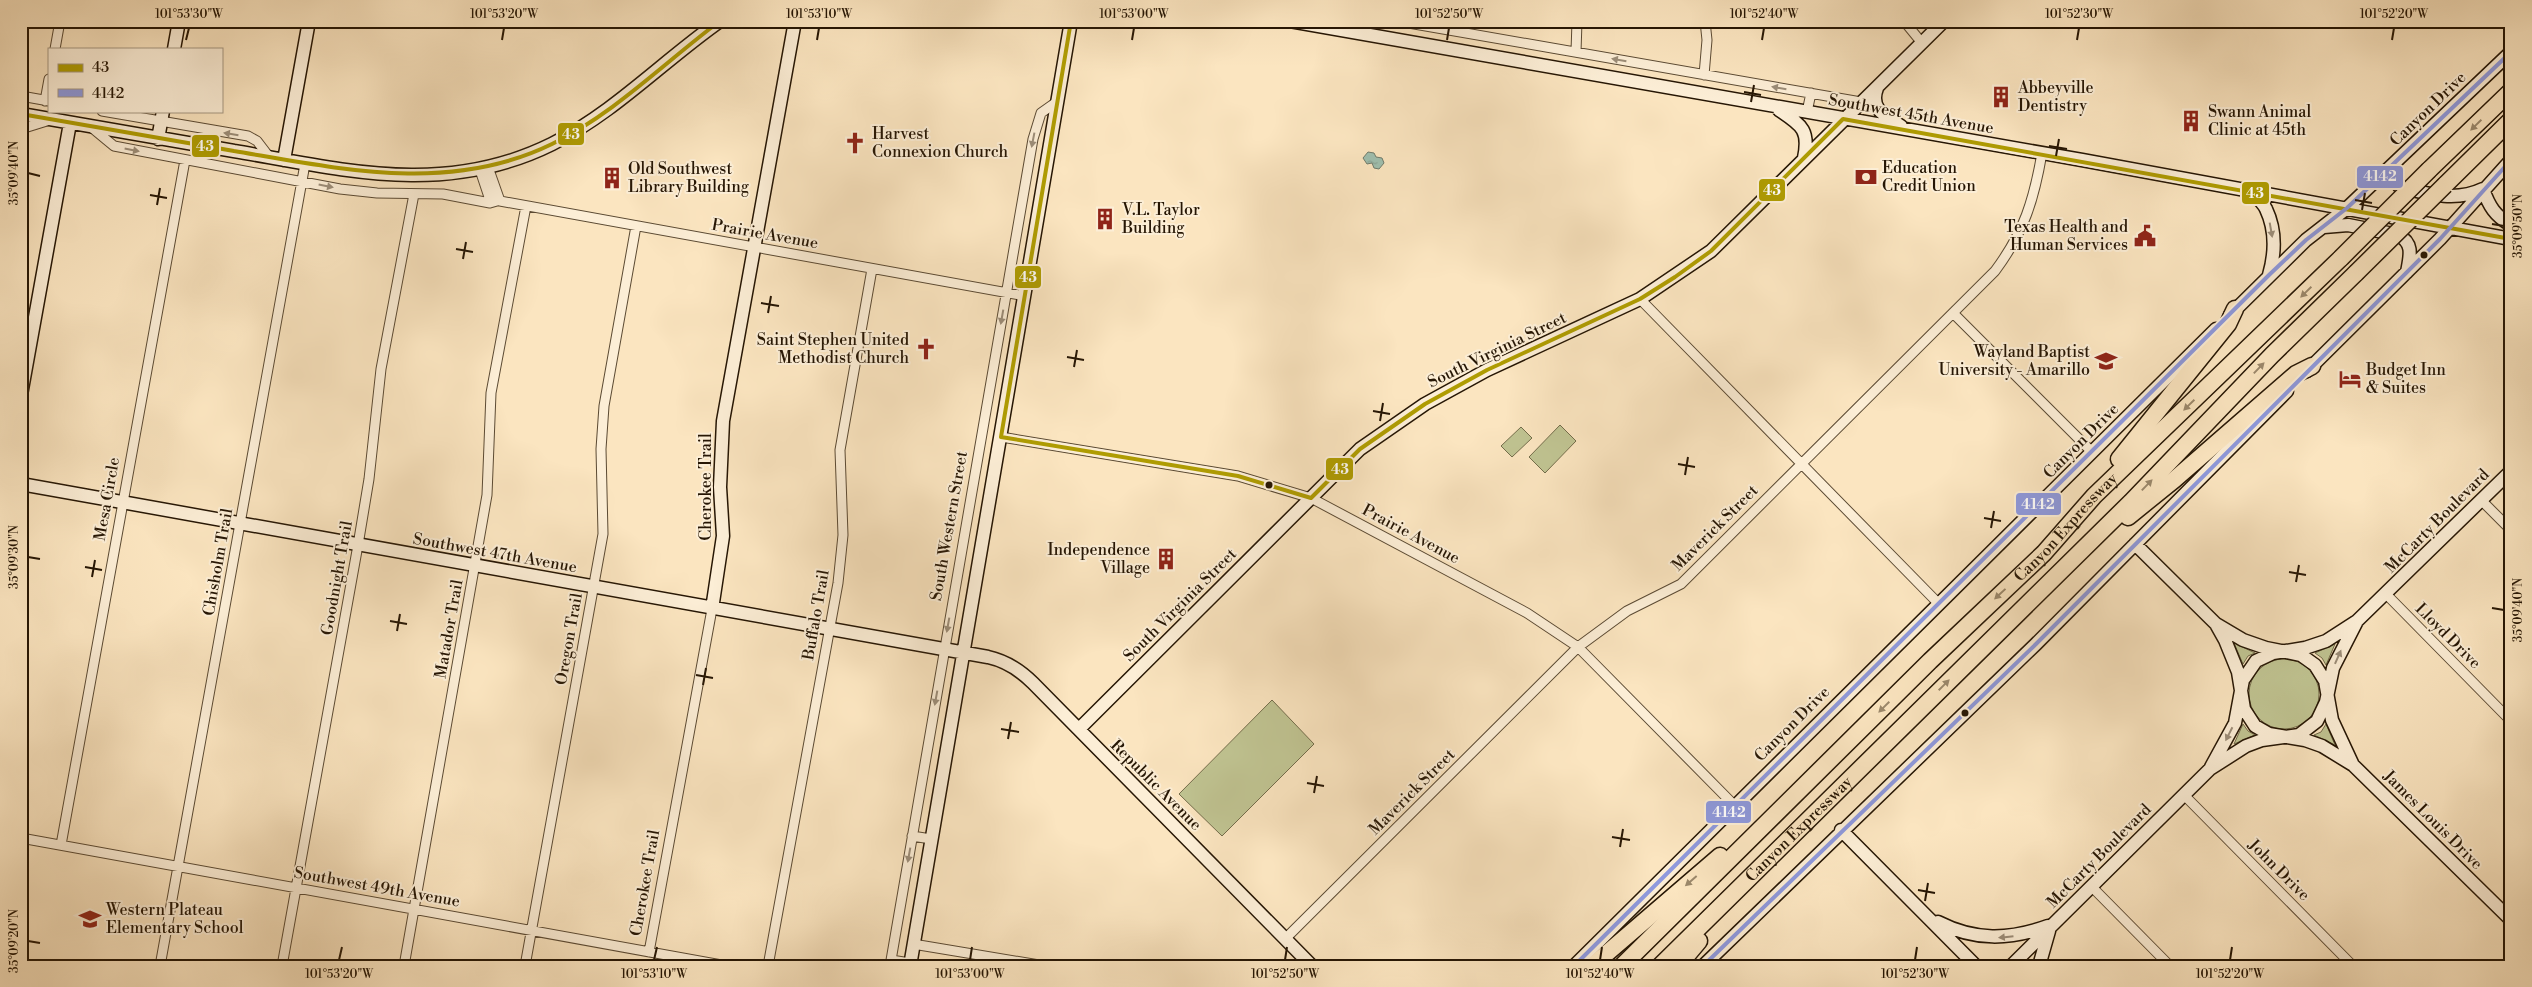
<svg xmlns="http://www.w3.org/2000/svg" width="2532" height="987" font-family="'Libre Bodoni',serif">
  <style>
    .green { fill: #c0c492; stroke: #736d4b }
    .water { fill: url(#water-ripples); stroke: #6f7b6b }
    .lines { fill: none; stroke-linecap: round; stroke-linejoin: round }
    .street-casing { stroke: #5b4a33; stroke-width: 11 }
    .secondary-casing { stroke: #261604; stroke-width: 15 }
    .highway-casing { stroke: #261604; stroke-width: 19 }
    .street { stroke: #fceed6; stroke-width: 9 }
    .secondary { stroke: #fceed6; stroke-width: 12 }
    .highway { stroke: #fbe5c0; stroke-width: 16 }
    .highway-bridge-casing { stroke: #261604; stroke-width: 19; stroke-linecap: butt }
    .highway-bridge { stroke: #fbe5c0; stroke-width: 16 }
    .bus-1-casing { stroke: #fceed6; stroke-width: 8 }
    .bus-2-casing { stroke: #fceed6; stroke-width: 8 }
    .bus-1 { stroke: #af9c02; stroke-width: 4 }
    .bus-2 { stroke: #8e99dd; stroke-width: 4 }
    .oneway { fill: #9c8d78 }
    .oneway2 { fill: #9b886b }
    .ticks { fill: none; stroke: #261604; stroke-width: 2 }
    .bus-dot { fill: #261604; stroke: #fceed6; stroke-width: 2 }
    .labels { text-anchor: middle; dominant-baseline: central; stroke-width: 4; stroke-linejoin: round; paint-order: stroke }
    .poi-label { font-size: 16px; fill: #261604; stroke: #fceed6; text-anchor: start }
    .street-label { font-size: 16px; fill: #261604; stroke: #fceed6 }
    .line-badge { stroke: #fceed6; stroke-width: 2 }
    .badge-label { font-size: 14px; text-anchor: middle; font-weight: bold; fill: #fff }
    .neatline { fill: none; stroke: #261604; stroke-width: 2 }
    .ticks-label { font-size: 12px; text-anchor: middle; fill: #261604 }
  </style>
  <defs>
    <pattern id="water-ripples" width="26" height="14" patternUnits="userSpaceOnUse" patternTransform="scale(1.25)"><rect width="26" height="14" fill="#9fbfaf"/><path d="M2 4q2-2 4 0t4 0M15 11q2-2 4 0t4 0" fill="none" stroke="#89a395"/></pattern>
  </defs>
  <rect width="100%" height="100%" fill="#fbe5c0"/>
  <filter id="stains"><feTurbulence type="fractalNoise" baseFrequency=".004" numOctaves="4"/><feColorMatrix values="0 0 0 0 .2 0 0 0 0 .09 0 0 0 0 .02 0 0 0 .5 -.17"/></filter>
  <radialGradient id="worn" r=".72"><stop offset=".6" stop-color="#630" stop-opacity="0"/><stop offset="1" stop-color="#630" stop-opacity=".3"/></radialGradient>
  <path class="green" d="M1560,425L1576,441L1545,473L1529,457Z
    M1521,427L1532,438L1512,457L1501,446Z
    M2234,643L2255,653L2248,656L2243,664Z
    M2335,644L2326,665L2322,658L2315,653Z
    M2249 694a35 35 0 1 1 70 0a35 35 0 1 1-70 0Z
    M1272,700L1314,744L1222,836L1179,794Z
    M2243,724L2248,731L2255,735L2234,744Z
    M2326,724L2335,745L2314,735L2321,732Z"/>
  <path class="water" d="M1368,152L1374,153L1376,157L1382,158L1384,163L1379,169L1374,168L1372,163L1367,164L1363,158Z"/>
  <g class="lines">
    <g class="street-casing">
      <path id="street" d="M1397,21L1861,102
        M1904,21L1922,43
        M55,49L60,21
        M1576,52L1577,21
        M1704,75L1707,40L1705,21
        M21,96L49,101
        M45,101L49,79
        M102,111L248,136L257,141L270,158
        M1807,112L1811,93
        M91,127L114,146L340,189L377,193L443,194L490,203L497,201
        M21,129L50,120
        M488,167L500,201
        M480,170L489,197L500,201L1025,296
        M1640,299L1938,603
        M1953,313L2092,452
        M1001,437L1238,476L1311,498L1527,613L1578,647L1734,805
        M2481,500L2511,530
        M2386,594L2511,721
        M2184,795L2353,966
        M912,836L931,839
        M21,838L727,966
        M61,845L185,160
        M2091,886L2170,966
        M1285,939L1578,647L1627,611L1681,584L1995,271C2024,232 2034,200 2042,153
        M913,944L1045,966
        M649,952L712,609
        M891,960L910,963
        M160,966L305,164
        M282,966L358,545L369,479L381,369L414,194
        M404,966L487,495L491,393L526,206
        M525,966L603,534L601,449L604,406L636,226
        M768,966L838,583L843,535L840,450L872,269
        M890,966L1033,139L1041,113L1058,101"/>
    </g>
    <g class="secondary-casing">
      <path id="secondary" d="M1290,21L2082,160L2511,239
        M174,49L179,21
        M1877,88C1869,109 1885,116 1901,126
        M1779,110C1801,125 1810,129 1804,158
        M21,114C92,127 163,139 234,151C345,170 445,197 552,144C615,112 663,61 720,21
        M158,139L163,111
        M284,160L309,21
        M2395,163L2394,180L2400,187C2428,194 2456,202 2483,189C2489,206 2495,216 2511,225
        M2250,191C2255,196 2263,202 2266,209C2276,230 2275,254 2269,275
        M2324,227L2348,225L2398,235C2414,243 2410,256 2407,272
        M2230,315L2306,240L2347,208L2511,52
        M2307,371L2440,239L2511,160
        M21,395L70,123
        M21,484L988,657C1006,661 1020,670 1033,683L1312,966
        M2135,544L2216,624L2243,640L2266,648L2301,655L2315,665L2325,681L2332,720L2352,763
        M712,609L723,536L720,487L723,421L795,21
        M2216,624L2225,640L2238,672L2244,709L2255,726L2269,734L2305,740L2322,746L2353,765L2511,920
        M1079,729L1360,449L1425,404L1487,370L1640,299L1711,251L1944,21
        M2211,767L2235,723L2243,680L2256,661L2273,653L2305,648L2326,641L2357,621L2511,471
        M1841,830L1976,966
        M1938,922C1975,941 2009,940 2048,926
        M910,966L1071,21
        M1574,966L2216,329
        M1703,966L2036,644L2287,391
        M2011,966L2210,769L2246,746L2262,740L2299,735L2317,721L2326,702L2333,668L2357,621
        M2039,966L2049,931"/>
    </g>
    <g class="highway-casing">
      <g id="highway">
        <path d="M2429,170L2511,91"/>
        <path d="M2445,185L2511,120"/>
        <path d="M2119,459L2228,324L2235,309"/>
        <path d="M2128,517L2175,479L2296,374L2312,366"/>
        <path d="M1592,966L1720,856"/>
        <path id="s1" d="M1622,966L1930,661L2044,553L2094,496L2341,258"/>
        <path id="s2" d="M1660,966L2131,502L2272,355L2356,273"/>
        <path d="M1678,966L1699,941"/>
      </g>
    </g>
    <use href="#street" class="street"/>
    <use href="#secondary" class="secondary"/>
    <use href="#highway" class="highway"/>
    <g class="highway-bridge-casing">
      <path id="highway-bridge" d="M2341,258L2429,170
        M2356,273L2445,185"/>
    </g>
    <use href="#highway-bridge" class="highway-bridge"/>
    <g class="bus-1-casing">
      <path id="bus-1" d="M1071,21L1001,437L1238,476L1311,498L1360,449L1425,404L1487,370L1640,299L1675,277L1711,251L1843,119L2511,239
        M21,114C92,127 163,139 234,151C341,169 450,194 552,144C614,114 665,62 720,21"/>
    </g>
    <g class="bus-2-casing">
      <path id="bus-2" d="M1574,966L2269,275L2306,240L2347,208L2511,52
        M1703,966L2036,644L2440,239L2511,160"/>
    </g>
    <use href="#bus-1" class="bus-1"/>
    <use href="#bus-2" class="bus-2"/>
  </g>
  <defs><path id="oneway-solid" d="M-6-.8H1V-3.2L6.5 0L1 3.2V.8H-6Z" transform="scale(1.25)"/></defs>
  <g class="oneway">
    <use href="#oneway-solid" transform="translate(1619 60) rotate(-170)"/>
    <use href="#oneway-solid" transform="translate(1779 88) rotate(-170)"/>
    <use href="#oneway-solid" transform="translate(231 134) rotate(-171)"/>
    <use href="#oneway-solid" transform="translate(1033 140) rotate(101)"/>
    <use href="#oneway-solid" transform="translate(132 150) rotate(11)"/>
    <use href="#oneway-solid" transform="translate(326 186) rotate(11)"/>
    <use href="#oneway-solid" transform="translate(2271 230) rotate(80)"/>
    <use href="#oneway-solid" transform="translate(1002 317) rotate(100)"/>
    <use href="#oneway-solid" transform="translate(948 625) rotate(100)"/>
    <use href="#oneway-solid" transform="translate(2338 657) rotate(-66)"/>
    <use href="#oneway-solid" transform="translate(936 698) rotate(100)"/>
    <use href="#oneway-solid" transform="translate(2229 734) rotate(117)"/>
    <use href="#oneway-solid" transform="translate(909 855) rotate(100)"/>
    <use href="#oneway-solid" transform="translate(2006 937) rotate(174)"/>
  </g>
  <g class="oneway2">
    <use href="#oneway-solid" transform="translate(2476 125) rotate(136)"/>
    <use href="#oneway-solid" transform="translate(2306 292) rotate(136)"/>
    <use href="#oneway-solid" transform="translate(2259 368) rotate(-46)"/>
    <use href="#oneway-solid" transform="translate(2189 405) rotate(136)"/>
    <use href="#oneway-solid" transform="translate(2147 485) rotate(-46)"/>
    <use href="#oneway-solid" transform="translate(2000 594) rotate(137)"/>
    <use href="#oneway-solid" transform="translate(1944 685) rotate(-45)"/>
    <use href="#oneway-solid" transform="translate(1884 707) rotate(135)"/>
    <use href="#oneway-solid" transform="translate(1691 881) rotate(139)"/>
  </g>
  <path class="ticks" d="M186,40L189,28M502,40L504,28M817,40L819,28M1132,40L1134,28M1447,40L1449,28M1762,40L1764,28M2077,40L2079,28M2392,40L2394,28M1744,92L1761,95M1751,102L1754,85M2049,146L2067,149M2056,156L2059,139M28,173L40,176M150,195L167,198M2355,200L2372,203M157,205L160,188M2362,210L2365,193M2492,224L2504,226M456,249L473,252M463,259L466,242M761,303L779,306M768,313L771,296M1067,357L1084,360M1074,367L1077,350M1373,411L1390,414M1380,421L1383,403M1678,464L1695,467M1685,475L1688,457M1984,518L2001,521M1991,528L1994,511M28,557L40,559M85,567L102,570M2289,572L2306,575M92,577L95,560M2296,582L2299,565M2492,608L2504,610M390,621L407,624M397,631L400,614M696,675L713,678M703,685L706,668M1001,729L1019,732M1008,739L1011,722M1307,783L1324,786M1314,793L1317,776M1612,837L1630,840M1620,847L1623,829M1918,890L1935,893M1925,901L1928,883M28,941L40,943M339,960L342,947M654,960L657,947M970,960L972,947M1285,960L1287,947M1600,960L1602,947M1915,960L1917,947M2230,960L2232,947"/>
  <defs>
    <g id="building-bare" transform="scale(1.725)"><path d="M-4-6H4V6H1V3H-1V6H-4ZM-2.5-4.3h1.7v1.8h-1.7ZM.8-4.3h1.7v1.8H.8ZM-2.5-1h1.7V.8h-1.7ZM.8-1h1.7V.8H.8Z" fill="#8f2418" stroke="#fceed6" stroke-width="2.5" paint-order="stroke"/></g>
    <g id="church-bare" transform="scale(1.725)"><path d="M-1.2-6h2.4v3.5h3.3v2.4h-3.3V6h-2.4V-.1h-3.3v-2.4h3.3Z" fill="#8f2418" stroke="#fceed6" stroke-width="2.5" paint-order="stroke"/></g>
    <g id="bank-bare" transform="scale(1.725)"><path d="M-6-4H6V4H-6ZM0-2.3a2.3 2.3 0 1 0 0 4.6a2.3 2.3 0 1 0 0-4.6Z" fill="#8f2418" stroke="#fceed6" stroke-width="2.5" paint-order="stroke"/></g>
    <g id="civic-bare" transform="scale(1.725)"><path d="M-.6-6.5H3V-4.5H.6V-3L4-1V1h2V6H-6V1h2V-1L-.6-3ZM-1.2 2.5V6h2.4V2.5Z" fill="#8f2418" stroke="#fceed6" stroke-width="2.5" paint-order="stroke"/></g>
    <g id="university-bare" transform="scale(1.725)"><path d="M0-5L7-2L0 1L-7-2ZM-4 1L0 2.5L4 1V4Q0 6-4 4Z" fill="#8f2418" stroke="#fceed6" stroke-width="2.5" paint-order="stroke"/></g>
    <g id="hotel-bare" transform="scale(1.725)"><path d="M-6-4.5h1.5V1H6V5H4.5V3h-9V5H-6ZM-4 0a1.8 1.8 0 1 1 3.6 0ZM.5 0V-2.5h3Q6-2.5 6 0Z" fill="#8f2418" stroke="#fceed6" stroke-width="2.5" paint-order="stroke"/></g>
    <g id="school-bare" transform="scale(1.725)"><path d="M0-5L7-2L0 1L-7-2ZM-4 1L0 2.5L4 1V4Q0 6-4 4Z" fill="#8f2418" stroke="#fceed6" stroke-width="2.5" paint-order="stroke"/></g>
  </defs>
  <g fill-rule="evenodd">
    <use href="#building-bare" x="2001" y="97"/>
    <use href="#building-bare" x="2191" y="121"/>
    <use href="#church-bare" x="855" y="143"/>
    <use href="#bank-bare" x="1866" y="177"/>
    <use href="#building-bare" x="612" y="178"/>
    <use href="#building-bare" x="1105" y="219"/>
    <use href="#civic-bare" x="2145" y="236"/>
    <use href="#church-bare" x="926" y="349"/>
    <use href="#university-bare" x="2106" y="361"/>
    <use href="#hotel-bare" x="2350" y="379"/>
    <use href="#building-bare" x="1166" y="559"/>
    <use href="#school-bare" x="90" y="919"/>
  </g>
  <g class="bus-dot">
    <circle cx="2424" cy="255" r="4.5"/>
    <circle cx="1269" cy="485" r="4.5"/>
    <circle cx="1965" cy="713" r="4.5"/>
  </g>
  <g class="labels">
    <g class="poi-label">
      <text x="2018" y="88">Abbeyville<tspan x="2018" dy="18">Dentistry</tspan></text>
      <text x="2208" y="112">Swann Animal<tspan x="2208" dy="18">Clinic at 45th</tspan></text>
      <text x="872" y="134">Harvest<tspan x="872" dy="18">Connexion Church</tspan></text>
      <text x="1882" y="168">Education<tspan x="1882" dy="18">Credit Union</tspan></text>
      <text x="628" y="169">Old Southwest<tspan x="628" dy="18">Library Building</tspan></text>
      <text x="1122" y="210">V.L. Taylor<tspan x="1122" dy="18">Building</tspan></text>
      <text x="2128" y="227" text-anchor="end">Texas Health and<tspan x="2128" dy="18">Human Services</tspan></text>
      <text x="909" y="340" text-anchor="end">Saint Stephen United<tspan x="909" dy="18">Methodist Church</tspan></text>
      <text x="2090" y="352" text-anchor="end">Wayland Baptist<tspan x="2090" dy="18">University - Amarillo</tspan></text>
      <text x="2366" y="370">Budget Inn<tspan x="2366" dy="18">&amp; Suites</tspan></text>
      <text x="1150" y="550" text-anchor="end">Independence<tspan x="1150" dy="18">Village</tspan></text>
      <text x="106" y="910">Western Plateau<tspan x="106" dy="18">Elementary School</tspan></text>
    </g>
    <g class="street-label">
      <text transform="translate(2428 109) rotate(-44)">Canyon Drive</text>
      <text transform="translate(1911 114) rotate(10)">Southwest 45th Avenue</text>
      <text transform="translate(765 234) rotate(10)">Prairie Avenue</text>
      <text transform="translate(1497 350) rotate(-26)">South Virginia Street</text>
      <text transform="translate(2081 441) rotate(-45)">Canyon Drive</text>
      <text transform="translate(706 487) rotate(-90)">Cherokee Trail</text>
      <text transform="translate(107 499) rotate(-80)">Mesa Circle</text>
      <text transform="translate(2437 521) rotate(-45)">McCarty Boulevard</text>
      <text transform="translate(949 526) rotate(-80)">South Western Street</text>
      <text stroke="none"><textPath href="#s1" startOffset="624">Canyon Expressway</textPath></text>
      <text transform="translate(1715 528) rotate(-45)">Maverick Street</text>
      <text transform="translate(1411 534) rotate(28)">Prairie Avenue</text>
      <text transform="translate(495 553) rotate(10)">Southwest 47th Avenue</text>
      <text transform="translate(218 562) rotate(-80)">Chisholm Trail</text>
      <text transform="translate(337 578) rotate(-80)">Goodnight Trail</text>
      <text transform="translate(1180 605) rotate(-45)">South Virginia Street</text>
      <text transform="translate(816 615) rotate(-80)">Buffalo Trail</text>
      <text transform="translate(449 629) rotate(-80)">Matador Trail</text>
      <text transform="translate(2448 636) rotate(45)">Lloyd Drive</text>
      <text transform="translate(569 639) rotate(-80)">Oregon Trail</text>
      <text transform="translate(1792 724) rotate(-45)">Canyon Drive</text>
      <text transform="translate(1156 785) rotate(45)">Republic Avenue</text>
      <text transform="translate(1412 792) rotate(-45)">Maverick Street</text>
      <text transform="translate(2433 820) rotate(45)">James Louis Drive</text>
      <text stroke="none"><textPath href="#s2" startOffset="195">Canyon Expressway</textPath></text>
      <text transform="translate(2099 856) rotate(-45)">McCarty Boulevard</text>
      <text transform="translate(2279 870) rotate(45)">John Drive</text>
      <text transform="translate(645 883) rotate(-80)">Cherokee Trail</text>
      <text transform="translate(377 887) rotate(10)">Southwest 49th Avenue</text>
    </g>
  </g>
  <g class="line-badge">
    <rect x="557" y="122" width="28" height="24" rx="5" fill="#af9c02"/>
    <rect x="191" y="134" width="29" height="24" rx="5" fill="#af9c02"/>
    <rect x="2356" y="165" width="48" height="24" rx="5" fill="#8e99dd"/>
    <rect x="1758" y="178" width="28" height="24" rx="5" fill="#af9c02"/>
    <rect x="2241" y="181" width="29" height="24" rx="5" fill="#af9c02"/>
    <rect x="1014" y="265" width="28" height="24" rx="5" fill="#af9c02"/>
    <rect x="1325" y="457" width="29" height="24" rx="5" fill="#af9c02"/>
    <rect x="2015" y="492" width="47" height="24" rx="5" fill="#8e99dd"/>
    <rect x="1705" y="800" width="47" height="24" rx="5" fill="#8e99dd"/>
  </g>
  <g class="badge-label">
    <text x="571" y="139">43</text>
    <text x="205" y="151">43</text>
    <text x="2380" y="181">4142</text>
    <text x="1772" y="195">43</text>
    <text x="2255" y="198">43</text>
    <text x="1028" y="282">43</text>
    <text x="1340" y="474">43</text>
    <text x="2038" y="509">4142</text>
    <text x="1729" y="817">4142</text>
  </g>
  <rect width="2532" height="987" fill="none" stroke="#fbe5c0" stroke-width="55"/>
  <rect x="48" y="48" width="175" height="65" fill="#fceed6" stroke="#a69882"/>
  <rect x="58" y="64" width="25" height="8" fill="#af9c02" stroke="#a69882"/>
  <text x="92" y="72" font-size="15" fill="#261604">43</text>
  <rect x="58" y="89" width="25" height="8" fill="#8e99dd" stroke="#a69882"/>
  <text x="92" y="98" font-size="15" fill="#261604">4142</text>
  <rect x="28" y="28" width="2476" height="932" class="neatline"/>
  <g class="ticks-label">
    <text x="189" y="18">101°53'30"W</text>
    <text x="504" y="18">101°53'20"W</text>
    <text x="819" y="18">101°53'10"W</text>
    <text x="1134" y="18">101°53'00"W</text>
    <text x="1449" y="18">101°52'50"W</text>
    <text x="1764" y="18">101°52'40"W</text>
    <text x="2079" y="18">101°52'30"W</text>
    <text x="2394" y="18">101°52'20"W</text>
    <text transform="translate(14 173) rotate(-90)" y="4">35°09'40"N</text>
    <text transform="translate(2518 226) rotate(-90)" y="4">35°09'50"N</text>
    <text transform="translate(14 557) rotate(-90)" y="4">35°09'30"N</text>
    <text transform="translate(2518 610) rotate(-90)" y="4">35°09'40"N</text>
    <text transform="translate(14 941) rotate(-90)" y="4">35°09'20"N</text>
    <text x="339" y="978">101°53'20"W</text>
    <text x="654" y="978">101°53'10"W</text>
    <text x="970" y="978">101°53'00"W</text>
    <text x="1285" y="978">101°52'50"W</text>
    <text x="1600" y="978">101°52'40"W</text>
    <text x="1915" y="978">101°52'30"W</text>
    <text x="2230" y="978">101°52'20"W</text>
  </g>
  <rect width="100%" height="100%" filter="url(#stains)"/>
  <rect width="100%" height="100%" fill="url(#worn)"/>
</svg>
